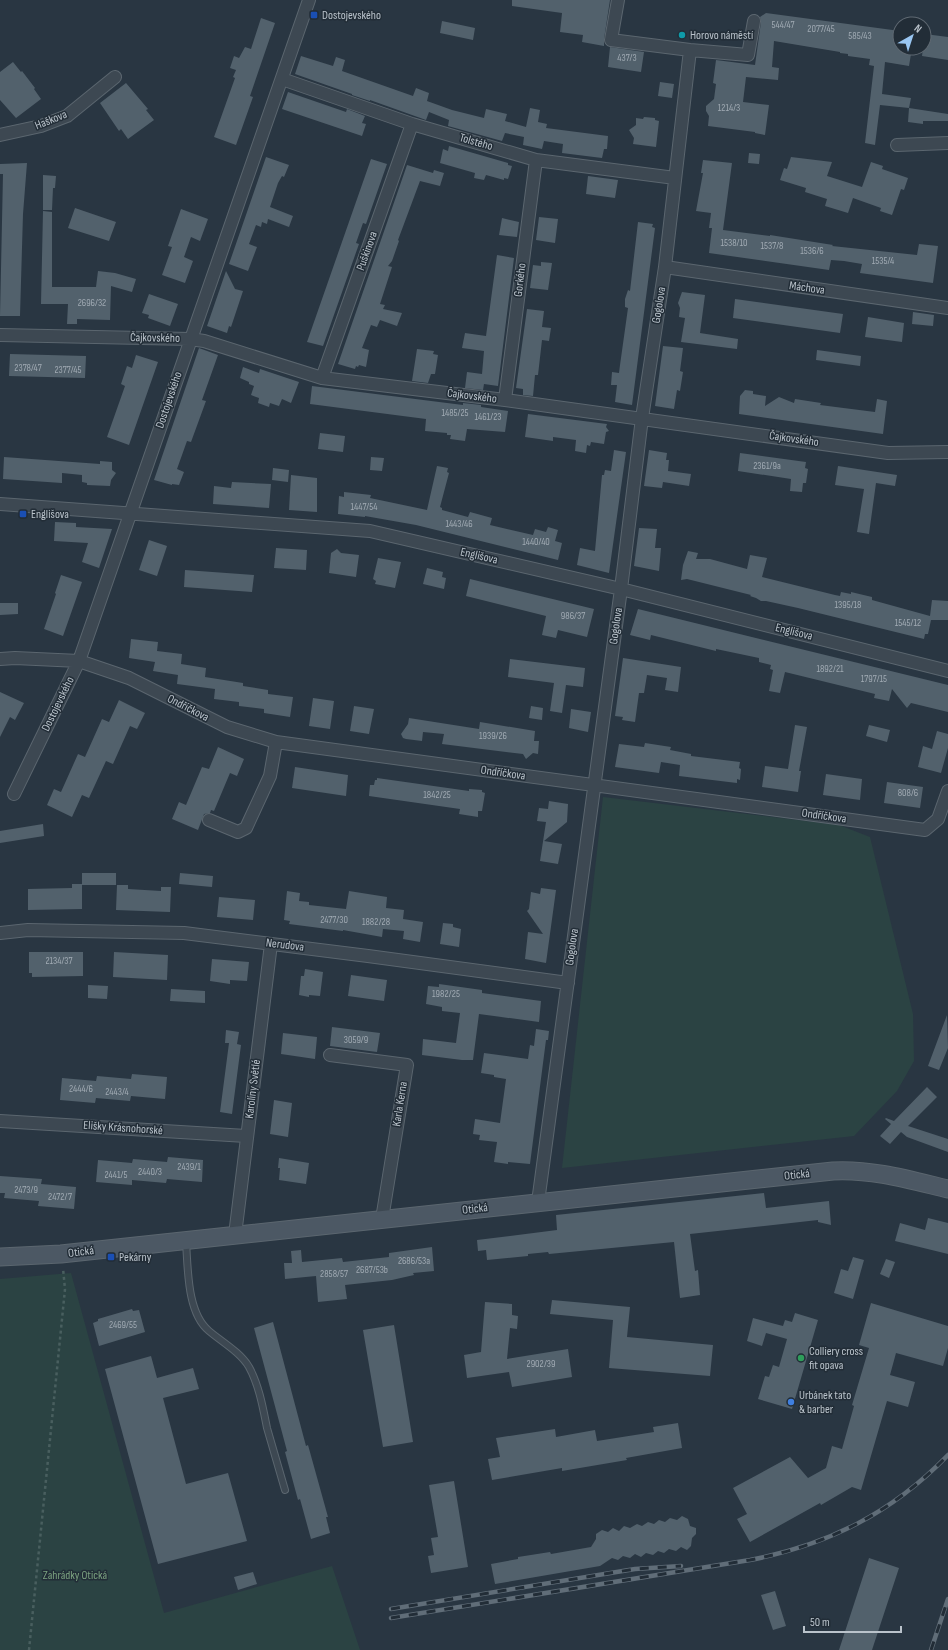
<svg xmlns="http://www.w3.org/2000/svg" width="948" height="1650" font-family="'Sofia Sans Condensed',sans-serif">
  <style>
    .green { fill: #2b4343 }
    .building { fill: #52616c }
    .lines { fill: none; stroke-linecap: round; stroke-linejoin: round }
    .lane-casing { stroke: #5b666f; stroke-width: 8 }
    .street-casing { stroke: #5b666f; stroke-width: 14 }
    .secondary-casing { stroke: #5b666f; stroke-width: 19 }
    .path { stroke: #495f5f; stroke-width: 2.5; stroke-dasharray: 3 3; stroke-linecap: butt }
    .lane { stroke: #3d4852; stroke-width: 6 }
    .street { stroke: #3d4852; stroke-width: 12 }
    .secondary { stroke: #4c5864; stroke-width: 17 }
    .rail-casing { stroke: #606d78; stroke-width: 4.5 }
    .rail { stroke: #222d37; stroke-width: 3; stroke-dasharray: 9; stroke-linecap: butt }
    .transit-dot { fill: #1a4fb4; stroke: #222d37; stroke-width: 1.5 }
    .culture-dot { fill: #0f9aa8; stroke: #222d37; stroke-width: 1.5 }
    .leisure-dot { fill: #2e9e5b; stroke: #222d37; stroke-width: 1.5 }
    .shop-dot { fill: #3f7fe0; stroke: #222d37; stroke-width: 1.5 }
    .labels { text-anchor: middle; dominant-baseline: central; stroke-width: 3; stroke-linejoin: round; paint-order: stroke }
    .number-label { font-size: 10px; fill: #a0aab3 }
    .poi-label { font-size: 12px; fill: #bac3cb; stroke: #222d37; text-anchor: start }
    .street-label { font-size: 12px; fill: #bac3cb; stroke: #222d37 }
    .park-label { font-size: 12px; fill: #7aa07f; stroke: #222d37 }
  </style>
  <rect width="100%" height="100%" fill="#293642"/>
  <path class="green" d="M603,797L839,825L870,837L913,1014L914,1061L897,1091L854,1136L562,1168Z
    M71,1273L164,1613L332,1566L360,1650H0V1279Z"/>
  <path class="building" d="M512,0H610L604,39V46L582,42L583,35L560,32L562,13L512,6Z
    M766,13L900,31V48H912L909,66L885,62L882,94L911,98L909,108L880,105L875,145L865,143L874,66L869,65L870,59L848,56V54L840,53V52L774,41L772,67L779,68L778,80L746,77L743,102L769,105L765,135L755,133V132L708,126L709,116L706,111V106L714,99L716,84L713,83L716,60L755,65L761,22L760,17Z
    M261,18L275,23L250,96L253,97L236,145L214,137L235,78L233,77L236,70L230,68L234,56L239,58L245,47L251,49Z
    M442,21L475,28L473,40L440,33Z
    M925,34L948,37V60L922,56Z
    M610,47L644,52L641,72L608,67Z
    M301,56L333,66L336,57L345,60L342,71L413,96L416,88L429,93L427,101L452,110L484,118L486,109L507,114L505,121L526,127L530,108L540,110L538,122L547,124L546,128L608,136L607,149H604L602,158L562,153L563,144L544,141L542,149L523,145L524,137L505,133L502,141L448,126L449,120L429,112L426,120L370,100V101L352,95V94L295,74Z
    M13,62L21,72L22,71L35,88L34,89L41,99L16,118L0,100V72Z
    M660,82L674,84L672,98L658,96Z
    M126,83L148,109L146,110L154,120L128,139L121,129L119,131L100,103Z
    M288,92L346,112L347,109L365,116L362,123L366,124L362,136L282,109Z
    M909,108L948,114V121H923V124L908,122Z
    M644,117L655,118V120L659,121L656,147L633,144L634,138L629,130L636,125V118L643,119Z
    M449,146L508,163V165L512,166L508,179L504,178V180L486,175L484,180L474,178L475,173L440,163L443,149L448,151Z
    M749,153L760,154L759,164L748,163Z
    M266,157L289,165L284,177L282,176L278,183L270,207L293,216L289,227L268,219L267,224L262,222L261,227L256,225L249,244L257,247L248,271L229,264Z
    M791,157L832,162L827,176L862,187L871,162L883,166L882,169L908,178L904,190L901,189L892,215L880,211L881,208L853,198L848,213L825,206L827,199L805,192L806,188L780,180L784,168L787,169Z
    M371,159L387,164L366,224L363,223L356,243L359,244L323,346L307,342Z
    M703,160L732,163L723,230L770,236V235L833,245L832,246L917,255L919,244L938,246L933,283L860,273L862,264L844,261L831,260L829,270L709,253L712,228H709L711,213L696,211L703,173H701Z
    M27,163L23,214L20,316H0L3,174H0V164Z
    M407,165L433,173L434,170L444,173L440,186L420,181L398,240L399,241L392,261L388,266L392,267L380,304L385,305L383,309L402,313L397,326L380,320L377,327L371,325L362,348L369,350L366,367L359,365L358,367L356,366L355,369L338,364Z
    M43,175L56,176L55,188H53L52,210H43Z
    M588,176L618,180L615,198L586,194Z
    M75,208L116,222L109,241L68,228Z
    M181,209L208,219L200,241L191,237L184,257L193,261L185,283L162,275L172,247L168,246Z
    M43,211L52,212V287H96L98,271L115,273L136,279L132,292L111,286L110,320L77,319V324H67L68,304H41Z
    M539,217L558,219L555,243L536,240Z
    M502,218L519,222L517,237L499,235Z
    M638,222L653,224L652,227L655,228L632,405L615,402L617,385H611L612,372L619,373L620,365L628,308L625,307V299L628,290L630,291Z
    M497,255L514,258L498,386L484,384L483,390L465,388L467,372L482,374L484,351L462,348L465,333L486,336Z
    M541,262L552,263L548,290L530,288L533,265L541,266Z
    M226,271L235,289L243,291L231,327L229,326L227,333L207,326Z
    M682,292L705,295L700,333L738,339L737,349L681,342L685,318L679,317L680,308L678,303Z
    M149,294L178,304L170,326L148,318L149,315L142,313Z
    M735,299L843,314L840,333L733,318Z
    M527,309L544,311L542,327L551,328L549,341L542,340L538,375H535L533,396L523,395V389L516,388Z
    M913,312L934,315L933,326L912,324Z
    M868,317L904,323L902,342L865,337Z
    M663,346L683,348L680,371L683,372L680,391L677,390L674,409L655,406Z
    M199,348L218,355L202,400L206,401L191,442L187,441L177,469L184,472L179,485L172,484V485L154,480Z
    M417,349L434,351L433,354L438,355L435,374H431L428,383L412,381Z
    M817,350L861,356L860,366L816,360Z
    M10,354L86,356L85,378L9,376Z
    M136,355L158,362L129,445L107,437L125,386L121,384L127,366L132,368Z
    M243,367L259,373L260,369L299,382L291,403L282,399L279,406L270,403L269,407L258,403L259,398L251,395L254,386L249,384V382L240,378Z
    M312,386L463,405V403L481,405V407L508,411L505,432L467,429L465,441L450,439L451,435H447V433L425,431L426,419L310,404Z
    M745,390L753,391V394L766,396L765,406L779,397L794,403L795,399L821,403L820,405L875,412L877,399L887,401L883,434L739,414L740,396Z
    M528,414L607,424L606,427L609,431L606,432L604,444L591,442L590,446L587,445L586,453L575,451L576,440L553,437V441L525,437Z
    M320,433L345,436L343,452L318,449Z
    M614,450L626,452L609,573L577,565L580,548L595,551L602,475H604L605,470L611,471Z
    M649,450L667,453L666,460H669L668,471L691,474L689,486L663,482L662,488L644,486Z
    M740,453L806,462L805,468L808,469L806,483H803L802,492L790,491L791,479L738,471Z
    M4,457L100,464V461L112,462V470L116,473L111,480L110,486L87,485V483L82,482V475L62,473V483L3,479Z
    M371,457L384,458L382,471L370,470Z
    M437,466L448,468L447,472L449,473L440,507L442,508V510L468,517L470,512L492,518L490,525L533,535L535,529L546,532L548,527L558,530L555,541L562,543L558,560L416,525L365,516V517L338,514L339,496L344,497V492L371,495L370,498L427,510Z
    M838,466L897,475L895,486L876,483L869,534L857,532L864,489L835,485Z
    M273,468L289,470L288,482L272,480Z
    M291,475L317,478V512L289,510Z
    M232,482L271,484L269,508L213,504L214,486L231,488Z
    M55,522L76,523V527L112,529L99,568L82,562L88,543L54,541Z
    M639,528L657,529L655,548H661L659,571L634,566Z
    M149,540L167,546L157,576L139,570Z
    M276,548L307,550L306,570L274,568Z
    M337,549L341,553L359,555L356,577L329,573L331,553Z
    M688,551L698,553L696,559H710L747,569L750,555L767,558L762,577L835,595L840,596L841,592L851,594V592L872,597V600L930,616L932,600L948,601V620H931L928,634H925L924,639L798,608L766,601H761L756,598L750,596L751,595L687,579L681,580L683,565Z
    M378,558L401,562L395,588L375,584L376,581L373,579Z
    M427,568L443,572L442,577L446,578L444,589L423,584Z
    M185,570L254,575L252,592L184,587Z
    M61,575L82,582L63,636L44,629L56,594L55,593Z
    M470,579L594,609L587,637L558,630L556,638L542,635L546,616L466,596Z
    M0,603H18V614L0,615Z
    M638,609L948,685V712L911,703L907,708L892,689L889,701L874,698L875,694L785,672L780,693L769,691L773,670L770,669L771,665L759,662V658L716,649V651L651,635L650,640L630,635Z
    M131,639L158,642L157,651L182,654L181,664L206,668L205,677L243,683V686L268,690V694L293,697L290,717L264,713V709L239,706V702L214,699L215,689L177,684L178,675L153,671L155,662L129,658Z
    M623,658L681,667L678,692L665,690L667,678L647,675L644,693H639L635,722L622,720L623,717L615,716Z
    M510,659L585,668L583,687L566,685L562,713L550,711L554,683L508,677Z
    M0,692L24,703L15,720L10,717L0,737Z
    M313,698L334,701L330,729L309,726Z
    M119,700L145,713L137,729L130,726L113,764L106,761L89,798L82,795L72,817L47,805L54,789L61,792L78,754L85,757L102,719L109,722Z
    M354,706L374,709L369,734L350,731Z
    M531,706L543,708L542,720L529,718Z
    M571,709L591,712L588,732L569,728Z
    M409,718L479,729L480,722L535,731L534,741H539L538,754L533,753L526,759L523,754L442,744L444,734L423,732L422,741L406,739L403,738L401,734L408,724Z
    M795,725L807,727L799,771H801L798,792L762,787L765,766L788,769Z
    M869,725L890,730L887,742L866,736Z
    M937,731L948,734V748L941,773L918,767L923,746L932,749Z
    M645,743L671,747L670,750L691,754V756L740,762L739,768L741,769L740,780L737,779V783L679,776L680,765L661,762L659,773L615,767L619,744L644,747Z
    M218,747L244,759L237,776L230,773L214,811L211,810L210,813L204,814L198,830L172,819L179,802L186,805L202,767L209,769Z
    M295,767L348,775L346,796L292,788Z
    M826,774L862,779L860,800L823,795Z
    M377,778L469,791V789L482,790V792L485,793L482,811H478V817L459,814L460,809L369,796L370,785H374L375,780H377Z
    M887,782L923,787L920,808L884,803Z
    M549,801L568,804L567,822L544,841L562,844L558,864L540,861L546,822L537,821L539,808L548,809Z
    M43,824L44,836L0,843V831Z
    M82,873H116V885H82V909L28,910V889L72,888V884H82Z
    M180,873L213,876L212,887L179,884Z
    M117,885H128V889L161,891V887H171L170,912L116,910Z
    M541,888L556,890L546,963L525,959L528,932L543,934L527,911L529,909L531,892L540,894Z
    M287,891L300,893L299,901L309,902V905L346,909L349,891L387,897L386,908L404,910L403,919L423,922L420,942L403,939L404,931L383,929L382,937L343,930V931L289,924L290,921L284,920Z
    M219,897L255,900L253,920L217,917Z
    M443,923L453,924V927L461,929L459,947L440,944Z
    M29,952H83V976L32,977V973H29Z
    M114,952L168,955L167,980L113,977Z
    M212,959L249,962L247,981L230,980V984L210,981Z
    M305,969L323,972L320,996L309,995V997L299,995L301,976H304Z
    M351,975L387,980L384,1001L348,996Z
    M439,984L482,990V993L541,1001L539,1022L479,1014L473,1060H462L422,1055L423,1039L456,1043L460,1013L442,1011V1007L426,1004L428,986L439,987Z
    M88,985L108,986L107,999L88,998Z
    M171,989L205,991V1003L170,1001Z
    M947,1015L948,1048L939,1070L928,1066Z
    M332,1027L380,1033L377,1052L330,1046Z
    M536,1029L549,1031L548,1040H546L530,1164L508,1162V1164L494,1162L497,1142L479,1140L480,1135L473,1134L475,1119L500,1123L506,1079L494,1077V1075L481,1073L484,1053L528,1059L530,1045L534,1046Z
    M226,1030L239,1032L237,1044L241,1045L232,1114L220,1112L229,1043H225Z
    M283,1033L317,1037L315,1059L281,1054Z
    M132,1074L167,1077L165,1099L131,1096L130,1101L96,1098L95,1103L60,1100L62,1078L96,1081L97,1076L131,1079Z
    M927,1087L937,1097L908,1126L948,1139V1152L907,1137L901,1132L890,1144L880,1136L891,1124L885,1119L886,1118L894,1121Z
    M274,1100L292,1103L288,1137L270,1134Z
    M168,1157L203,1160L202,1182L167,1179L166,1183L132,1180V1185L96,1182L98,1160L132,1163L133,1159L167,1162Z
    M279,1158L309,1163L306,1184L279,1180L280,1168H278Z
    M0,1176L42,1179L41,1184L76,1187L74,1209L38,1206L39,1201L4,1198L5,1193H0Z
    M764,1193L766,1208L829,1201L831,1225L818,1222V1220L690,1234L695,1271L698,1270L700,1295L680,1298L674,1242L549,1254L548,1252L528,1254V1256L487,1260L486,1250L478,1251L477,1240L557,1230L556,1215Z
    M928,1218L948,1223V1254L895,1241L900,1223L925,1230Z
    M432,1247L434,1271L413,1273L414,1275L392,1280L345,1285L347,1299L318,1302L316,1276L285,1279L284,1263H292L291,1251L301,1250L302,1262L342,1258L343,1262L389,1257V1253Z
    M853,1257L864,1260L853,1299L834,1293L841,1269L848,1271Z
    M886,1259L895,1262L889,1278L880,1274Z
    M552,1300L630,1307L627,1337L713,1345L710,1376L609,1368L613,1320L550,1314Z
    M485,1302L512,1304V1315L518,1316L517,1329L510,1328L507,1359L568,1349L572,1377L512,1387L509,1372L467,1378L464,1355L481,1352Z
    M871,1303L948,1326V1348L943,1366L896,1353L890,1375L915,1382L908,1407L887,1401L861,1490L852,1487L821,1505L820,1503L750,1542L737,1519L747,1514L733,1488L790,1457L808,1478L826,1468L832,1446L842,1449L854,1406L852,1405L869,1348L859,1345Z
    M132,1309L133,1311L139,1310L145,1332L99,1346L93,1323L98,1321V1319Z
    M795,1313L818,1320L792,1409L758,1399L765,1376L769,1377L773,1365L779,1367L787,1339L766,1333L762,1346L747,1341L753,1318L783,1326L785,1320L792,1322Z
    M273,1322L306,1446L308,1445L328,1517H326L330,1533L311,1539L300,1499L298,1500L285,1452L287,1451L254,1328Z
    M394,1325L413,1442L383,1447L363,1330Z
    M151,1356L157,1378L193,1368L199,1389L163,1398L186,1484L228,1473L247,1541L158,1564L105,1369Z
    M678,1423L682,1448L626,1458L627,1460L562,1471V1468L492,1480L488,1459L500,1457L496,1438L555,1429L556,1437L595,1430L597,1441L654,1432L653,1427Z
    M454,1481L468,1567L431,1573L428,1556L434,1555L431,1538L438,1537L429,1485Z
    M682,1516L688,1519L690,1526L696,1528V1534L692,1538L691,1546L687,1550L681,1547L676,1551L669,1549L664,1553L658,1551L653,1555L646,1553L641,1557L635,1554L630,1558L623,1556L618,1560L612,1558L600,1566L495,1584L491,1564L518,1559V1557L550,1552L551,1554L591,1547L596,1539V1534L602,1530L608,1532L613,1528L619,1531L624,1526L630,1528L637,1524L642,1526L648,1522L654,1524L659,1520L665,1522L670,1518L677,1520Z
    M869,1558L899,1568L872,1650H839Z
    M253,1572L257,1584L238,1590L234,1577Z
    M775,1591L786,1626L773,1630L761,1595Z"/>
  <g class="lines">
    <g class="lane-casing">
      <path id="lane" d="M186,1242C188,1269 187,1313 209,1331C222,1342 240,1352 249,1367C259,1385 263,1408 267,1428C273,1449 279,1469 285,1490"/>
    </g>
    <g class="street-casing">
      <path id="street" d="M618,0L611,40L690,50L748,55L754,21
        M282,79L412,124L536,160L675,178
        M0,135L41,126L67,116L115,77
        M897,145L948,143
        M665,267L948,308
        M0,335L190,339L204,341L322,378L505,400L888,453L948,452
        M322,378L412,124
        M505,400L536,160
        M0,504L370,531L621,589L948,671
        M0,659L15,658L79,661L129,678L227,727L276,742L925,830L938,819L948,791
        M14,794L79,661L309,0
        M209,820L238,832L246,828L270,776L276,742
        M0,933L28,930L184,933L368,956L568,983
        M330,1055L407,1065L382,1219
        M0,1121L246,1136
        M538,1202L621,589L642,418L665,267L690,50
        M235,1235L271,944"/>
    </g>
    <g class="secondary-casing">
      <path id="secondary" d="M0,1257L61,1254L833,1171C873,1169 910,1180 948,1189"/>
    </g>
    <path class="path" d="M29,1650L65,1289L63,1268"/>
    <use href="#lane" class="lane"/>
    <use href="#street" class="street"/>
    <use href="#secondary" class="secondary"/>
    <g class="rail-casing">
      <path id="rail" d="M391,1609L635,1569L681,1566
        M391,1618L750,1560C828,1545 892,1513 948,1455
        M931,1650L948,1599"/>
    </g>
    <use href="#rail" class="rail"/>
  </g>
  <g class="transit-dot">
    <rect x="310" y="11" width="8" height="8" rx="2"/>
    <rect x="19" y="510" width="8" height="8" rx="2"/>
    <rect x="107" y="1253" width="8" height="8" rx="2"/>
  </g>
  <circle class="culture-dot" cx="682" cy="35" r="4"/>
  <circle class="leisure-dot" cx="801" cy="1358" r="4"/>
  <circle class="shop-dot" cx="791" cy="1402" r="4"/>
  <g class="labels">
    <g class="number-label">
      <text x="783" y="25">544/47</text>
      <text x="821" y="29">2077/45</text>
      <text x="860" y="36">585/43</text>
      <text x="627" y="58">437/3</text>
      <text x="729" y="108">1214/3</text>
      <text x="734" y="243">1538/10</text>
      <text x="772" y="246">1537/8</text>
      <text x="812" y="251">1536/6</text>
      <text x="883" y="261">1535/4</text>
      <text x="92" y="303">2696/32</text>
      <text x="28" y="368">2378/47</text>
      <text x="68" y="370">2377/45</text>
      <text x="455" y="413">1485/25</text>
      <text x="488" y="417">1461/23</text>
      <text x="767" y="466">2361/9a</text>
      <text x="364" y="507">1447/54</text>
      <text x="459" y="524">1443/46</text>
      <text x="536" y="542">1440/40</text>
      <text x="848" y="605">1395/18</text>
      <text x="573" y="616">986/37</text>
      <text x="908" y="623">1545/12</text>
      <text x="830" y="669">1892/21</text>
      <text x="874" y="679">1797/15</text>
      <text x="493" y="736">1939/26</text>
      <text x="908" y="793">808/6</text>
      <text x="437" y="795">1842/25</text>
      <text x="334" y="920">2477/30</text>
      <text x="376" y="922">1882/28</text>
      <text x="59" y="961">2134/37</text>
      <text x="446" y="994">1982/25</text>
      <text x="356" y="1040">3059/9</text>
      <text x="81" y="1089">2444/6</text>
      <text x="117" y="1092">2443/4</text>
      <text x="189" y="1167">2439/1</text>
      <text x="150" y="1172">2440/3</text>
      <text x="116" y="1175">2441/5</text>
      <text x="26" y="1190">2473/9</text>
      <text x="60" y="1197">2472/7</text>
      <text x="414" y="1261">2686/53a</text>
      <text x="372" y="1270">2687/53b</text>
      <text x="334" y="1274">2858/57</text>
      <text x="123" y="1325">2469/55</text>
      <text x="541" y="1364">2902/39</text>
    </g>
    <g class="poi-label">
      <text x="322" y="15">Dostojevského</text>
      <text x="690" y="35">Horovo náměstí</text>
      <text x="31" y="514">Englišova</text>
      <text x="119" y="1257">Pekárny</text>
      <text x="809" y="1351">Colliery cross<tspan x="809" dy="14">fit opava</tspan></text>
      <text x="799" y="1395">Urbánek tato<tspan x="799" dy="14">&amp; barber</tspan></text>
    </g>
    <g class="street-label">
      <text transform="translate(51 120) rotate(-22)">Haškova</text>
      <text transform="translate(476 142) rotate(16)">Tolstého</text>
      <text transform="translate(367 251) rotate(-70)">Puškinova</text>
      <text transform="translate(520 280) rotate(-83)">Gorkého</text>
      <text transform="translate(807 288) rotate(8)">Máchova</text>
      <text transform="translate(659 305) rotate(-81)">Gogolova</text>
      <text transform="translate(155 338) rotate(1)">Čajkovského</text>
      <text transform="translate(472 396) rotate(7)">Čajkovského</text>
      <text transform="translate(169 400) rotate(-71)">Dostojevského</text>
      <text transform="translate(794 439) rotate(8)">Čajkovského</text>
      <text transform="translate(479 556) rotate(13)">Englišova</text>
      <text transform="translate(616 626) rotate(-82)">Gogolova</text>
      <text transform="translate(794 632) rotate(14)">Englišova</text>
      <text transform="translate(58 704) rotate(-64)">Dostojevského</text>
      <text transform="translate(188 708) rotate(27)">Ondříčkova</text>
      <text transform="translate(503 773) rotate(8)">Ondříčkova</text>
      <text transform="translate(824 816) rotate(8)">Ondříčkova</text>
      <text transform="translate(285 945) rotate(7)">Nerudova</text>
      <text transform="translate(572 947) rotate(-82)">Gogolova</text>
      <text transform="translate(253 1089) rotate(-83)">Karolíny Světlé</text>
      <text transform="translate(400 1104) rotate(-81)">Karla Kerna</text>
      <text transform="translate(123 1128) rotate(4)">Elišky Krásnohorské</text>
      <text transform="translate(797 1175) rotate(-6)">Otická</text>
      <text transform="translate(475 1209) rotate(-6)">Otická</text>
      <text transform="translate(81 1252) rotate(-7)">Otická</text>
    </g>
    <g class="park-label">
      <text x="75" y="1575">Zahrádky Otická</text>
    </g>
  </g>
  <g transform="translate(912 36) rotate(39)"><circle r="19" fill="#222d37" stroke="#5f6972"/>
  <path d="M0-3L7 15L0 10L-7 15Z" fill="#99c6f2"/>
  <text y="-6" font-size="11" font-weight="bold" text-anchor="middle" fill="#bac3cb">N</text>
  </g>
  <path d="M804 1626v6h97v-6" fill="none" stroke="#bac3cb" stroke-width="2"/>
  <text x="810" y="1626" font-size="12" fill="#bac3cb" stroke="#222d37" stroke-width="3" paint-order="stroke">50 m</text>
</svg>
